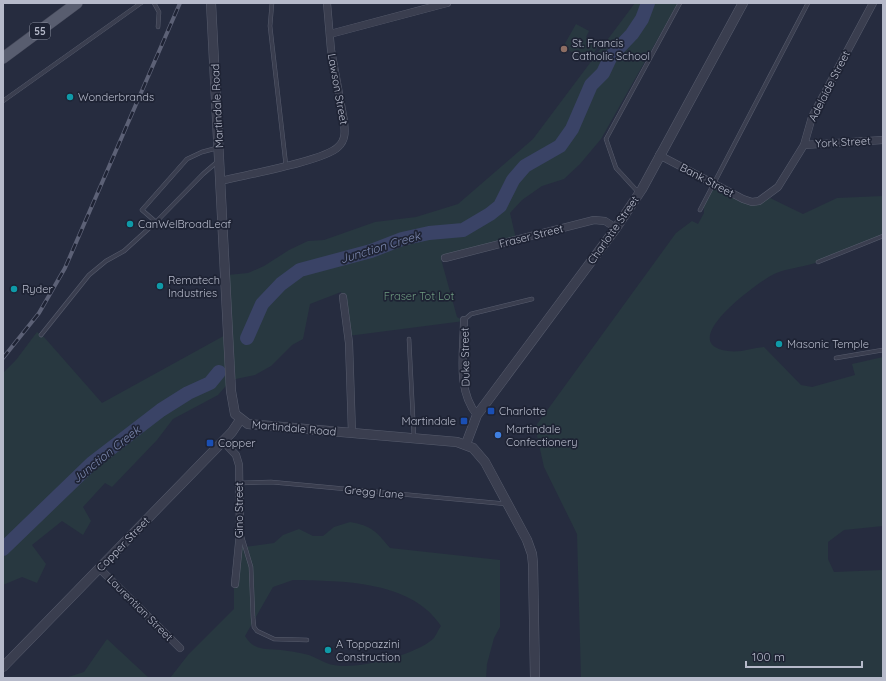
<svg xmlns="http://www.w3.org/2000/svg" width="886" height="681" font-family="Quicksand,sans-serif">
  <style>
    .green { fill: #283840; fill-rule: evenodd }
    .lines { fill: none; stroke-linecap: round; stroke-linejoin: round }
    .river { stroke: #3a4366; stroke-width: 14 }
    .service-casing { stroke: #575c6d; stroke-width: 4.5 }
    .minor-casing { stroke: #575c6d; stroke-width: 8 }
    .tertiary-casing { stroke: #575c6d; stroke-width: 10 }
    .primary-casing { stroke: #434758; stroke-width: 12 }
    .service { stroke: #3a3e4f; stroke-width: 3.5 }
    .minor { stroke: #3a3e4f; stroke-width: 7 }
    .tertiary { stroke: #3a3e4f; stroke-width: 9 }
    .primary { stroke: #585d6f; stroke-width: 11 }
    .rail-casing { stroke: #5c6176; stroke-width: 4 }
    .rail { stroke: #1e2334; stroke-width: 2.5; stroke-dasharray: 8; stroke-linecap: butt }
    .education-dot { fill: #8d6e63; stroke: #1e2334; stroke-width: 1.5 }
    .culture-dot { fill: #0f9aa8; stroke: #1e2334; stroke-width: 1.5 }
    .transit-dot { fill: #1a4fb4; stroke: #1e2334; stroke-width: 1.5 }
    .shop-dot { fill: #3f7fe0; stroke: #1e2334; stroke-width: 1.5 }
    .labels { text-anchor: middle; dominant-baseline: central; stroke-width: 3.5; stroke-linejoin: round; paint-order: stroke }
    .shield { fill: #1e2334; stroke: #888d9d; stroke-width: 1 }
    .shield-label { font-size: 10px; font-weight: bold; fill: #b6baca }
    .poi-label { font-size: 11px; fill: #b6baca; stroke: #1e2334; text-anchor: start }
    .street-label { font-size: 11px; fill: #b6baca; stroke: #1e2334 }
    .park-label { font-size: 11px; fill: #6e9a80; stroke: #1e2334 }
    .water-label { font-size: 12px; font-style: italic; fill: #7e8ab1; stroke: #1e2334 }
  </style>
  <rect width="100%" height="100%" fill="#262c3f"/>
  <path class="green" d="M635,3H678L601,139L580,164L564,179L542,186L522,200L510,213L516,239L441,259L457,317L464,321L348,336L341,292L310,304L303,339L292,345L271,366L255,375L231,380L218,395L173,419L157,440L112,487L105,483L83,507L91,521L83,535L62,521L32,545L46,564L37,583L22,577L3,585V373L16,360L37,332L44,337L102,403L229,333L227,275L248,273L264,266L289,250L308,241L324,240L375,222L416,217L458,204L533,139Z
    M576,24L589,31L586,37L599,44L589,62L563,47Z
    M713,182L752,201L766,196L803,214L837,198L883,196V236C861,245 840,254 818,262C804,267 787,268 774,274C758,282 673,344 728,351C740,353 752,348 764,347L801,385L812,387L855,375L852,364L883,357V526L844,530L828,542V559L834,572L883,570V678H581L577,534L544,467L535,427L676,233L692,221L698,224L704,213V201Z
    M350,522C372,526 376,531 390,548L500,560V627L494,638L487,664L486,678H170L188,655L234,609V578L240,533L244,547L274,543L283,535L299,529L313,536H323L334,527ZM293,580C341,581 411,580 441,626C438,630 436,636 433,639C415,655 357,670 334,665C326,664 317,658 309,655C302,653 295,652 288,651C270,647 256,654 245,636L273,587Z
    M107,639L149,678H65L84,672Z"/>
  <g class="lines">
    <path class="river" d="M247,338L262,304L281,284L300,270L371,251L402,239L429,233L463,230L490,214L500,206L513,180L525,166L560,146L572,129L591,85L603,73L611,56L632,34L642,19L648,3
      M3,549L92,463L161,410L188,393L210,383L219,372"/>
    <g class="service-casing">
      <path id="service" d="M154,3L159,12L158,27
        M272,3L270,26L286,166
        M3,101L141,3
        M217,148L202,152L187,159L142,210L156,222L203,174L217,162
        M638,192L616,168L606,139L680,3
        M700,210L808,3
        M818,262L883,236
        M464,320L471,314L532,299
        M41,335L89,275L106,261L124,251L156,222
        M409,339L414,438
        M836,358L883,350
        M240,483L271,482L507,504
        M242,537L251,567L253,617L254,627L257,631L274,639L307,640"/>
    </g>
    <g class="minor-casing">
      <path id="minor" d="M330,34L447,3
        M804,145L883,140
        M659,155L743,199L752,202L759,201L778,187L804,145L812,117L873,3
        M221,181C244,175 324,161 338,147C346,140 345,131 344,121L331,50L327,3
        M445,258L594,220L605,221L616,228
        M343,297L349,343L352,433
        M464,320C464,351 456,390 477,415
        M223,441L236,455L239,465L240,533L235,584
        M100,569L180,648"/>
    </g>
    <g class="tertiary-casing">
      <path id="tertiary" d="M211,3L231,391L235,414L248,424L457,442L473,448L485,462L527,540L532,554L533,564L535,678
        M466,444L477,415L616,228L642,189L743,3
        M3,667L232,432L240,420"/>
    </g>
    <g class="primary-casing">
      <path id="primary" d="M3,58L77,3"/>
    </g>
    <use href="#service" class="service"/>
    <use href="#minor" class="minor"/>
    <use href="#tertiary" class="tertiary"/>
    <use href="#primary" class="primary"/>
    <g class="rail-casing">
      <path id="rail" d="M3,358L39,313L65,268L180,3"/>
    </g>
    <use href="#rail" class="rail"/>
  </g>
  <circle class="education-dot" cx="564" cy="49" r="4"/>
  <g class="culture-dot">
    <circle cx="70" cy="97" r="4"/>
    <circle cx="130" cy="224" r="4"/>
    <circle cx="160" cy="286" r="4"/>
    <circle cx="14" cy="289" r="4"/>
    <circle cx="779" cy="344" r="4"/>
    <circle cx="328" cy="650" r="4"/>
  </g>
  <g class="transit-dot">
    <rect x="487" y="407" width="8" height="8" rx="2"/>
    <rect x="460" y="417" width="8" height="8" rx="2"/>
    <rect x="206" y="439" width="8" height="8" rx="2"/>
  </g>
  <circle class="shop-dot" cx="498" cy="435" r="4"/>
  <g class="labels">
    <rect class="shield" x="30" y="23" width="20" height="16" rx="3"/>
    <g class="shield-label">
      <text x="40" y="31">55</text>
    </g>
    <g class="poi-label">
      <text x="572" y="43">St. Francis<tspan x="572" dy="13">Catholic School</tspan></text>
      <text x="78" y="97">Wonderbrands</text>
      <text x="138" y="224">CanWelBroadLeaf</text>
      <text x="168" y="280">Rematech<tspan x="168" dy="13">Industries</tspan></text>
      <text x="22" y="289">Ryder</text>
      <text x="787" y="344">Masonic Temple</text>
      <text x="499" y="411">Charlotte</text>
      <text x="456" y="421" text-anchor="end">Martindale</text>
      <text x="506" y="429">Martindale<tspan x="506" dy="13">Confectionery</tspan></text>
      <text x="218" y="443">Copper</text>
      <text x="336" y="644">A Toppazzini<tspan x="336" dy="13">Construction</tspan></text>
    </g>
    <g class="street-label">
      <text transform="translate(829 86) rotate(-63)">Adelaide Street</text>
      <text transform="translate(338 89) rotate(80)">Lawson Street</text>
      <text transform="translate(217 106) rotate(-93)">Martindale Road</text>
      <text transform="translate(843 142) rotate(-3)">York Street</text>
      <text transform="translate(707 180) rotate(28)">Bank Street</text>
      <text transform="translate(613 230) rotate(-55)">Charlotte Street</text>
      <text transform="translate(531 236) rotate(-14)">Fraser Street</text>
      <text transform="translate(465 357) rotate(-91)">Duke Street</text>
      <text transform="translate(294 428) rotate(5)">Martindale Road</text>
      <text transform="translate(374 492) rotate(5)">Gregg Lane</text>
      <text transform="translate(239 510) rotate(-90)">Gino Street</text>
      <text transform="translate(123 544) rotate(-46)">Copper Street</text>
      <text transform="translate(140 608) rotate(45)">Laurentian Street</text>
    </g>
    <g class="park-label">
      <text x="419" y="296">Fraser Tot Lot</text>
    </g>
    <g class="water-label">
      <text transform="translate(380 247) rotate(-17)">Junction Creek</text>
      <text transform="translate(106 454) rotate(-39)">Junction Creek</text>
    </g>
  </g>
  <rect width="886" height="681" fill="none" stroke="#b6baca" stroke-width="8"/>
  <path d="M746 661v6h116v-6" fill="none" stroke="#b6baca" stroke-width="2"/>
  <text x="752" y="661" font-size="12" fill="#b6baca" stroke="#1e2334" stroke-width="3" paint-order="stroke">100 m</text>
</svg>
